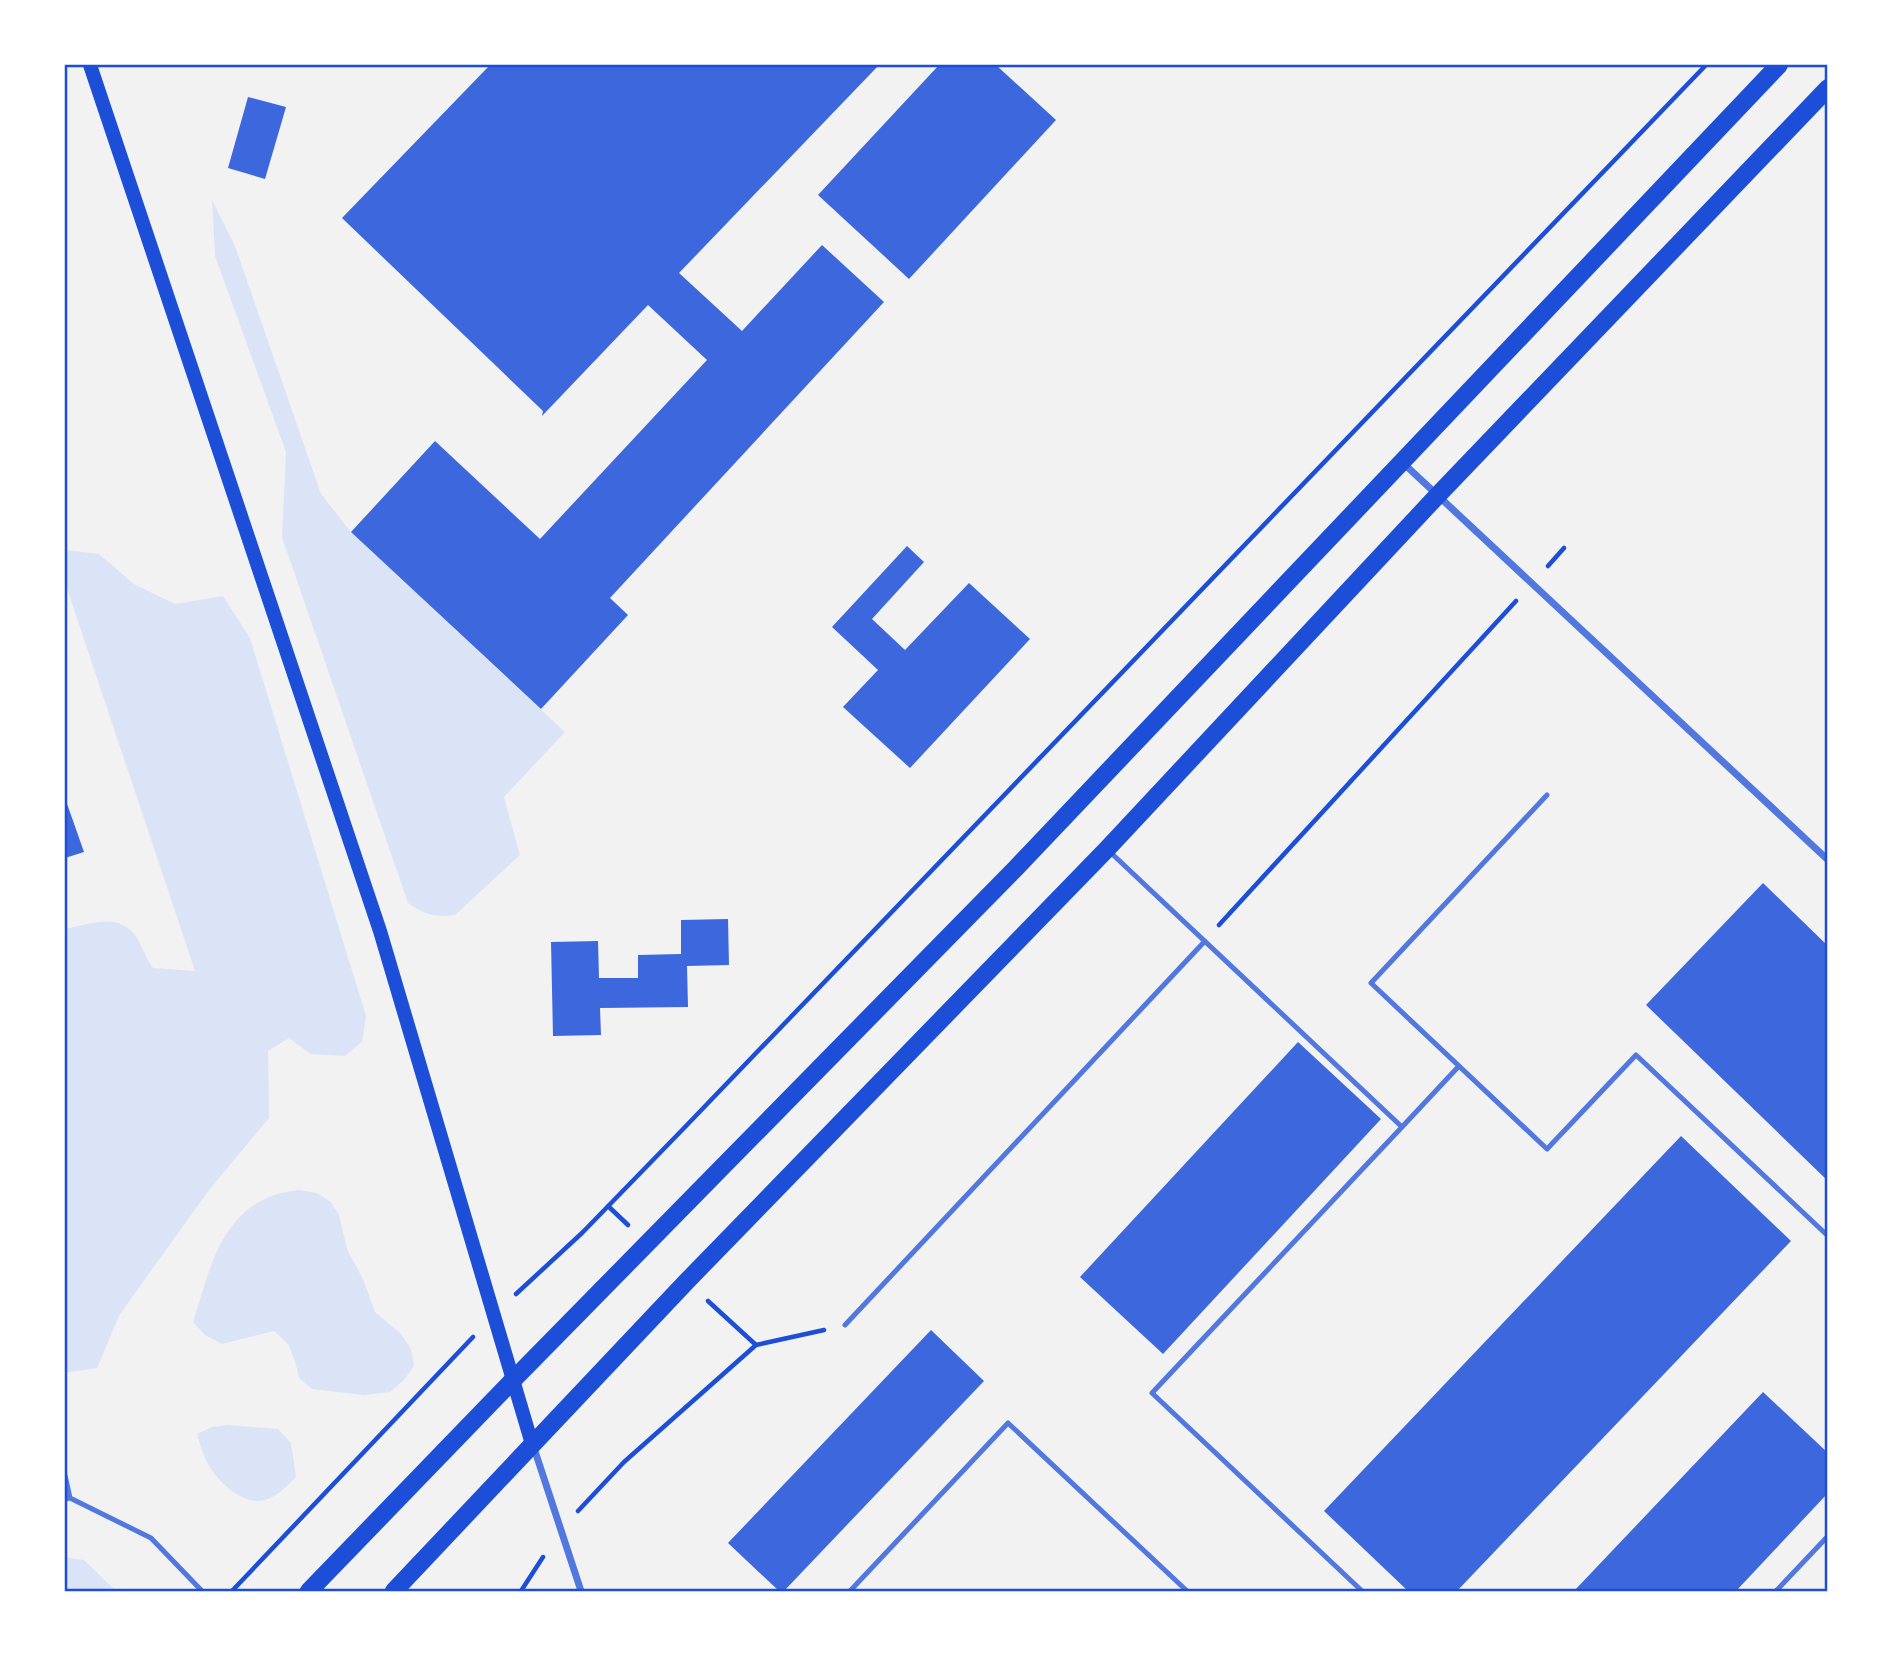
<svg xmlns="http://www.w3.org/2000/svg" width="1893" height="1656" font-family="'DejaVu Sans',sans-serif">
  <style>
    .green { fill: #dbe4f7 }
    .building { fill: #3d67dc }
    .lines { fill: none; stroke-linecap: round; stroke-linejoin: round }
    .path { stroke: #1d4ed8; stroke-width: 4.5 }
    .service { stroke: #5277de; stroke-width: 5 }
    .minor { stroke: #5277de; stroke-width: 7 }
    .secondary { stroke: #1d4ed8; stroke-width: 14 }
    .primary { stroke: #1d4ed8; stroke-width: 18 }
    .neatline { fill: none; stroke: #1d4ed8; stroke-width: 2.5 }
  </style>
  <rect width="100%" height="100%" fill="#f2f2f2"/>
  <path class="green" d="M212,200L235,246L321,494L351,532L565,732L504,797L520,855L455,915C436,918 423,914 408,903L282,537L286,452L215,256Z
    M65,550L99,554L134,584L175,604L223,596L250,638L366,1016L362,1042L345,1056L310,1054L289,1038L268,1051L269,1118L209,1190L120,1314L97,1368L65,1373V929C90,924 120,911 137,938C143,948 146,958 153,968L195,971L65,582Z
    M299,1190L317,1193L331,1202L339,1215L347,1249L363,1279L375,1312L401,1334L411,1349L414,1366L404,1380L390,1392L364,1395L312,1389L299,1378L295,1361L288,1344L274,1331L222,1344L205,1335L193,1322C212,1261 224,1198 299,1190Z
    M228,1425L278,1429L291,1443L296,1477C288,1485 277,1497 265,1500C243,1506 218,1482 208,1464C203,1455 200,1444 197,1434L212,1427Z
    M65,1557L84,1560L116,1591H65Z"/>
  <path class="building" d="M490,65H879L679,273L742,331L822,245L884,302L610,598L628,615L541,709L351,532L435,441L540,539L707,360L648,305L542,416L543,411L342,218Z
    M939,65H996L1056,120L909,279L818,195Z
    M248,97L286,107L265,179L228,168Z
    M907,546L924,562L872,619L905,650L969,583L1030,639L910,768L843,707L878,670L832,627Z
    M65,798L84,852L65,858Z
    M1763,883L1828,946V1181L1646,1005Z
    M728,919L729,965L687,966L688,1007L600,1008L601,1035L553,1036L551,942L598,941L599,978H638V955L681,954V920Z
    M1298,1042L1381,1119L1163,1354L1080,1277Z
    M1681,1136L1791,1241L1457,1591H1408L1324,1511Z
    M931,1330L984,1381L784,1591H779L728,1543Z
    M1763,1392L1828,1453V1493L1736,1591H1574Z"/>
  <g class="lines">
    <path class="path" d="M1548,566L1564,548
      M1219,925L1516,601
      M608,1206L628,1225
      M516,1294L582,1233L686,1126L1706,65
      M708,1301L756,1345
      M578,1511L624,1462L756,1345L824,1330
      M232,1591L473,1337
      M521,1591L543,1557"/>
    <path class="service" d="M1547,795L1371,983L1547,1149L1636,1055L1828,1236
      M1109,851L1402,1127L1152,1393L1362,1591
      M1402,1127L1459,1066
      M845,1325L1205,941
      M65,1475L70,1498
      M65,1499L70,1498L151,1538L202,1591
      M850,1591L1008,1423L1187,1591
      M1776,1591L1828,1536"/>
    <path class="minor" d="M1402,462L1828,860
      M534,1448L581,1591"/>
    <path class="secondary" d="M90,65L380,931L532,1444"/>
    <path class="primary" d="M309,1591L514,1379L1016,868L1779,65
      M394,1591L687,1281L1107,849L1437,496L1828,88"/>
  </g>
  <rect width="1893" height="1656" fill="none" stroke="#ffffff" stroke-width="133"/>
  <rect x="66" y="66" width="1760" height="1524" class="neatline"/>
</svg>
